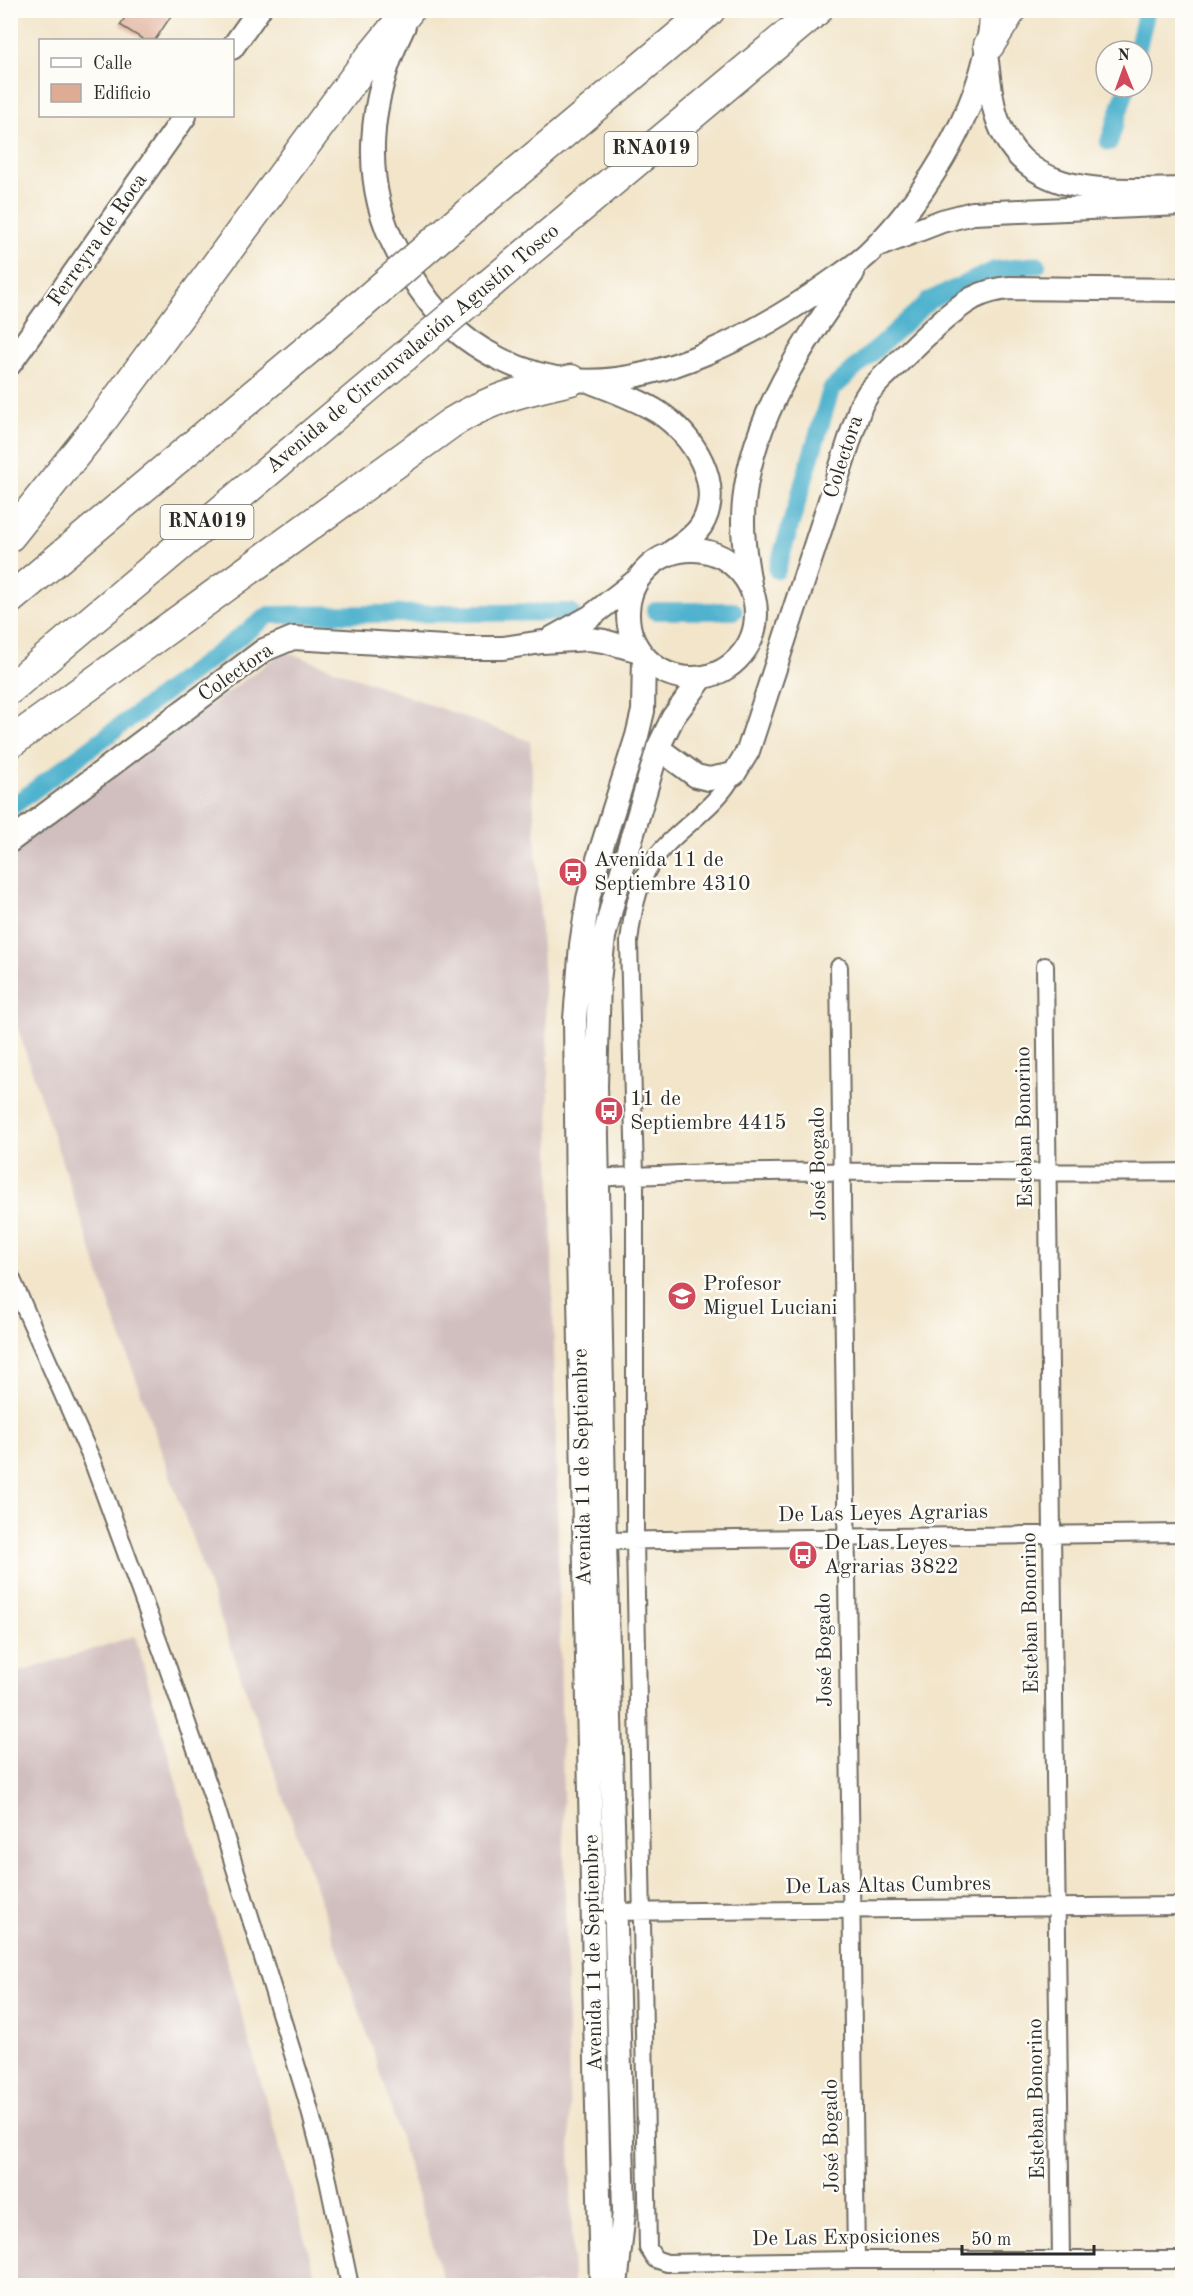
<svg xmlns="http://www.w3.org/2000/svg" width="1193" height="2296" font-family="'Old Standard TT',serif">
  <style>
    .industrial { fill: #d1bfbf }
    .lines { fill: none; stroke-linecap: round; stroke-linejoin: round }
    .canal { stroke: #50b2ce; stroke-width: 18 }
    .building { fill: #deab94 }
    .street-casing { stroke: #716c63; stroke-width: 20 }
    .secondary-casing { stroke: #716c63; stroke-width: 26 }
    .highway-casing { stroke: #716c63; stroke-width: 33 }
    .street { stroke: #fff; stroke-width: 16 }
    .secondary { stroke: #fff; stroke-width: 22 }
    .highway { stroke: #fff; stroke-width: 30 }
    .highway-bridge-casing { stroke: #716c63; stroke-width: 33; stroke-linecap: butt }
    .highway-bridge { stroke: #fff; stroke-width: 30 }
    .labels { text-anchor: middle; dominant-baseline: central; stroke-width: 5; stroke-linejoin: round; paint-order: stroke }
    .shield { fill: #fdfcf7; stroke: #6a6a68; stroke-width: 1.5 }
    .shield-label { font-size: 20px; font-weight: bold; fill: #2b2b2b }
    .street-label { font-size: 21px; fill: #2b2b2b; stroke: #fdfcf7 }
    .poi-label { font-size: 21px; fill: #2b2b2b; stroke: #fdfcf7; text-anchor: start }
  </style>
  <rect width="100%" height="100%" fill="#fdfcf7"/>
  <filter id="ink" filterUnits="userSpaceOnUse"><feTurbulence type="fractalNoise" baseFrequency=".0167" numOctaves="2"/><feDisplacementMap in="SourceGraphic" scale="12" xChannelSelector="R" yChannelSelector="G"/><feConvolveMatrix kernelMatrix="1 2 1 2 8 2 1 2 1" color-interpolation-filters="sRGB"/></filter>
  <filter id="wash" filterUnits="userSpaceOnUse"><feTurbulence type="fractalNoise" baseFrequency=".008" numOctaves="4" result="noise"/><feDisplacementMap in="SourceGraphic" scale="24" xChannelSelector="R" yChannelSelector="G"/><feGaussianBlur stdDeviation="1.35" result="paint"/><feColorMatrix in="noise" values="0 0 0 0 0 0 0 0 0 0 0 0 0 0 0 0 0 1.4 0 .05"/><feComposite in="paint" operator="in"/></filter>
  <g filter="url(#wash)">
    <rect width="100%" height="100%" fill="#f2e5ca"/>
    <path class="industrial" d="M284,651L530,741L548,1053L573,2285H445L372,2047L107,1297L11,1008L10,853Z
      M135,1636L318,2285H11V1675Z"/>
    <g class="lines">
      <path class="canal" d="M1137,51L1147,10
        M1109,142L1127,87
        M777,570L831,390L930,300L995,270L1037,265
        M655,611H734
        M10,808L269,615L571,612"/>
    </g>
    <g id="blocks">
      <path class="building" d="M130,10H175L155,40H144L120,25Z"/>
    </g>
  </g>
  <g filter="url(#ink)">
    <use href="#blocks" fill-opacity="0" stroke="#716c63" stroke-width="1.5"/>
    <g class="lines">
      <g class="street-casing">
        <path id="street" d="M734,774C715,810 675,829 652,862C637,885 632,916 629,942L635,1176V1540L648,2248L655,2259L667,2263L856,2260H1182
          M1045,966L1061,2259
          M839,967L856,2260
          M598,1178C792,1166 988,1175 1182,1172
          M10,1275L92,1460L163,1654L215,1804L306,2096L328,2180L350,2286
          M595,1541L1182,1533
          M604,1912L1182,1906"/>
      </g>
      <g class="secondary-casing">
        <path id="secondary" d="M404,26C369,98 359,180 398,253C410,275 423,296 440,315C472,350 524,376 572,380C658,388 762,331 829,283C842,274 856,265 868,254C927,198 991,94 991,10
          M232,48L259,10
          M987,61C989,79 991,98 996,115C1022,201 1111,190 1182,189
          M880,245L942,221L973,213L1182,204
          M10,364L185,116
          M591,382C614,391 637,399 658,412C693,434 726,486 701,526C693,538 681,545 670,553
          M628 614a64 64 0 1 1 128 0a64 64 0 1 1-128 0Z
          M750,584C745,556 741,530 744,502C752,416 805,341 853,273
          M552,638L590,617L636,581
          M658,748L696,776L709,779L734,774L748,751L861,405L869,392L881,379C907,355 944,314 973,298C985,292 997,289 1010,288L1182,290
          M10,841L264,650L293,638L462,648H503L542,642L589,639L604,641L639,651
          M601,2286L577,1208L575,1019L581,945L588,899L598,859L637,736L643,711L644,657
          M616,2286L624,2211L605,1541L596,1086L599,981L604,937L614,898L658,748L673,717L703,677"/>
      </g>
      <g class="highway-casing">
        <path id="highway" d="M989,45L1011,10
          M441,236L710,10
          M485,288L817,10
          M10,536L97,427L364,65L409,10
          M10,599L362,304
          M10,689L405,356
          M10,743L451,423C493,397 524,391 571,380"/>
      </g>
      <use href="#street" class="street"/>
      <use href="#secondary" class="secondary"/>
      <use href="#highway" class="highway"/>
      <g class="highway-bridge-casing">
        <path id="highway-bridge" d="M362,304L441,236
          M405,356L485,288"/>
      </g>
      <use href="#highway-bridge" class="highway-bridge"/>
    </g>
  </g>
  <defs>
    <g id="bus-disc" transform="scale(1.5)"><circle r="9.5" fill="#d1495b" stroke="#fdfcf7"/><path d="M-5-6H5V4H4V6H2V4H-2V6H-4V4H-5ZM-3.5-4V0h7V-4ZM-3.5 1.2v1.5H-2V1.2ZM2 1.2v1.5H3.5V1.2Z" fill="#fff"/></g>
    <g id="school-disc" transform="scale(1.5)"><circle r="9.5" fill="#d1495b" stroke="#fdfcf7"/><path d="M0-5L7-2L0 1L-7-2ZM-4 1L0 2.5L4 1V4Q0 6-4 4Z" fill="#fff"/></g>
  </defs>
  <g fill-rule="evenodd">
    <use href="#bus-disc" x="573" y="872"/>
    <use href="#bus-disc" x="609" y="1111"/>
    <use href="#school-disc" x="682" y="1296"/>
    <use href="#bus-disc" x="803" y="1555"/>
  </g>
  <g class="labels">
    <g class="shield">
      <rect x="604.5" y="132" width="93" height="34" rx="4.5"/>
      <rect x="160.5" y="505" width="93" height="34" rx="4.5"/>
    </g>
    <g class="shield-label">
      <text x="651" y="149">RNA019</text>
      <text x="207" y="522">RNA019</text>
    </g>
    <g class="street-label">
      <text transform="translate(98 240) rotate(-55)">Ferreyra de Roca</text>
      <text transform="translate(413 349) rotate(-40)">Avenida de Circunvalación Agustín Tosco</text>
      <text transform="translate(844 457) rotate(-72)">Colectora</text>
      <text transform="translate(236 673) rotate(-35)">Colectora</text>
      <text transform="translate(1025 1127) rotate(-91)">Esteban Bonorino</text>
      <text transform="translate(819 1164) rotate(-91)">José Bogado</text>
      <text transform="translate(583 1467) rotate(-91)">Avenida 11 de Septiembre</text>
      <text transform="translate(883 1514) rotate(-1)">De Las Leyes Agrarias</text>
      <text transform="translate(1031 1613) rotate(-91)">Esteban Bonorino</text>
      <text transform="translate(825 1650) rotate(-91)">José Bogado</text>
      <text transform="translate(888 1886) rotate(-1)">De Las Altas Cumbres</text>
      <text transform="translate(594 1953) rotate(-91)">Avenida 11 de Septiembre</text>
      <text transform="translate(1037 2099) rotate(-91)">Esteban Bonorino</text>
      <text transform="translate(832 2136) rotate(-91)">José Bogado</text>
      <text transform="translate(846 2238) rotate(-1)">De Las Exposiciones</text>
    </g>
    <g class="poi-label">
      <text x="594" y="860">Avenida 11 de<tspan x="594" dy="24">Septiembre 4310</tspan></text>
      <text x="630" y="1099">11 de<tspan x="630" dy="24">Septiembre 4415</tspan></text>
      <text x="703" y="1284">Profesor<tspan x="703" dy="24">Miguel Luciani</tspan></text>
      <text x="824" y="1543">De Las Leyes<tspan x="824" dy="24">Agrarias 3822</tspan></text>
    </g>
  </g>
  <rect width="1193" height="2296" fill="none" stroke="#fdfcf7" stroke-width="36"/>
  <rect x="39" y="39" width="195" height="78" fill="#fdfcf7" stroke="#a9a8a5" stroke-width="1.5"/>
  <rect x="51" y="58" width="30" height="9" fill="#ffffff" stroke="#a9a8a5" stroke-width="1.5"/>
  <text x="93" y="69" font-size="18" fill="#2b2b2b">Calle</text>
  <rect x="51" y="84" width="30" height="18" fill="#deab94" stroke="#a9a8a5" stroke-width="1.5"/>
  <text x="93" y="99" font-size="18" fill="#2b2b2b">Edificio</text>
  <g transform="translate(1124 69) rotate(359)"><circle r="28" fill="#fdfcf7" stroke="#a9a8a5" stroke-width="1.5"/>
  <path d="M0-4.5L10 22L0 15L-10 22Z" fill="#d1495b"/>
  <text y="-9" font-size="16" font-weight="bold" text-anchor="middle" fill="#2b2b2b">N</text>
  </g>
  <path d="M962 2245v9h132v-9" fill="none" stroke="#2b2b2b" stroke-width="3"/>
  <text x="971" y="2245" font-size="18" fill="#2b2b2b" stroke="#fdfcf7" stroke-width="4.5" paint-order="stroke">50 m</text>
</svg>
